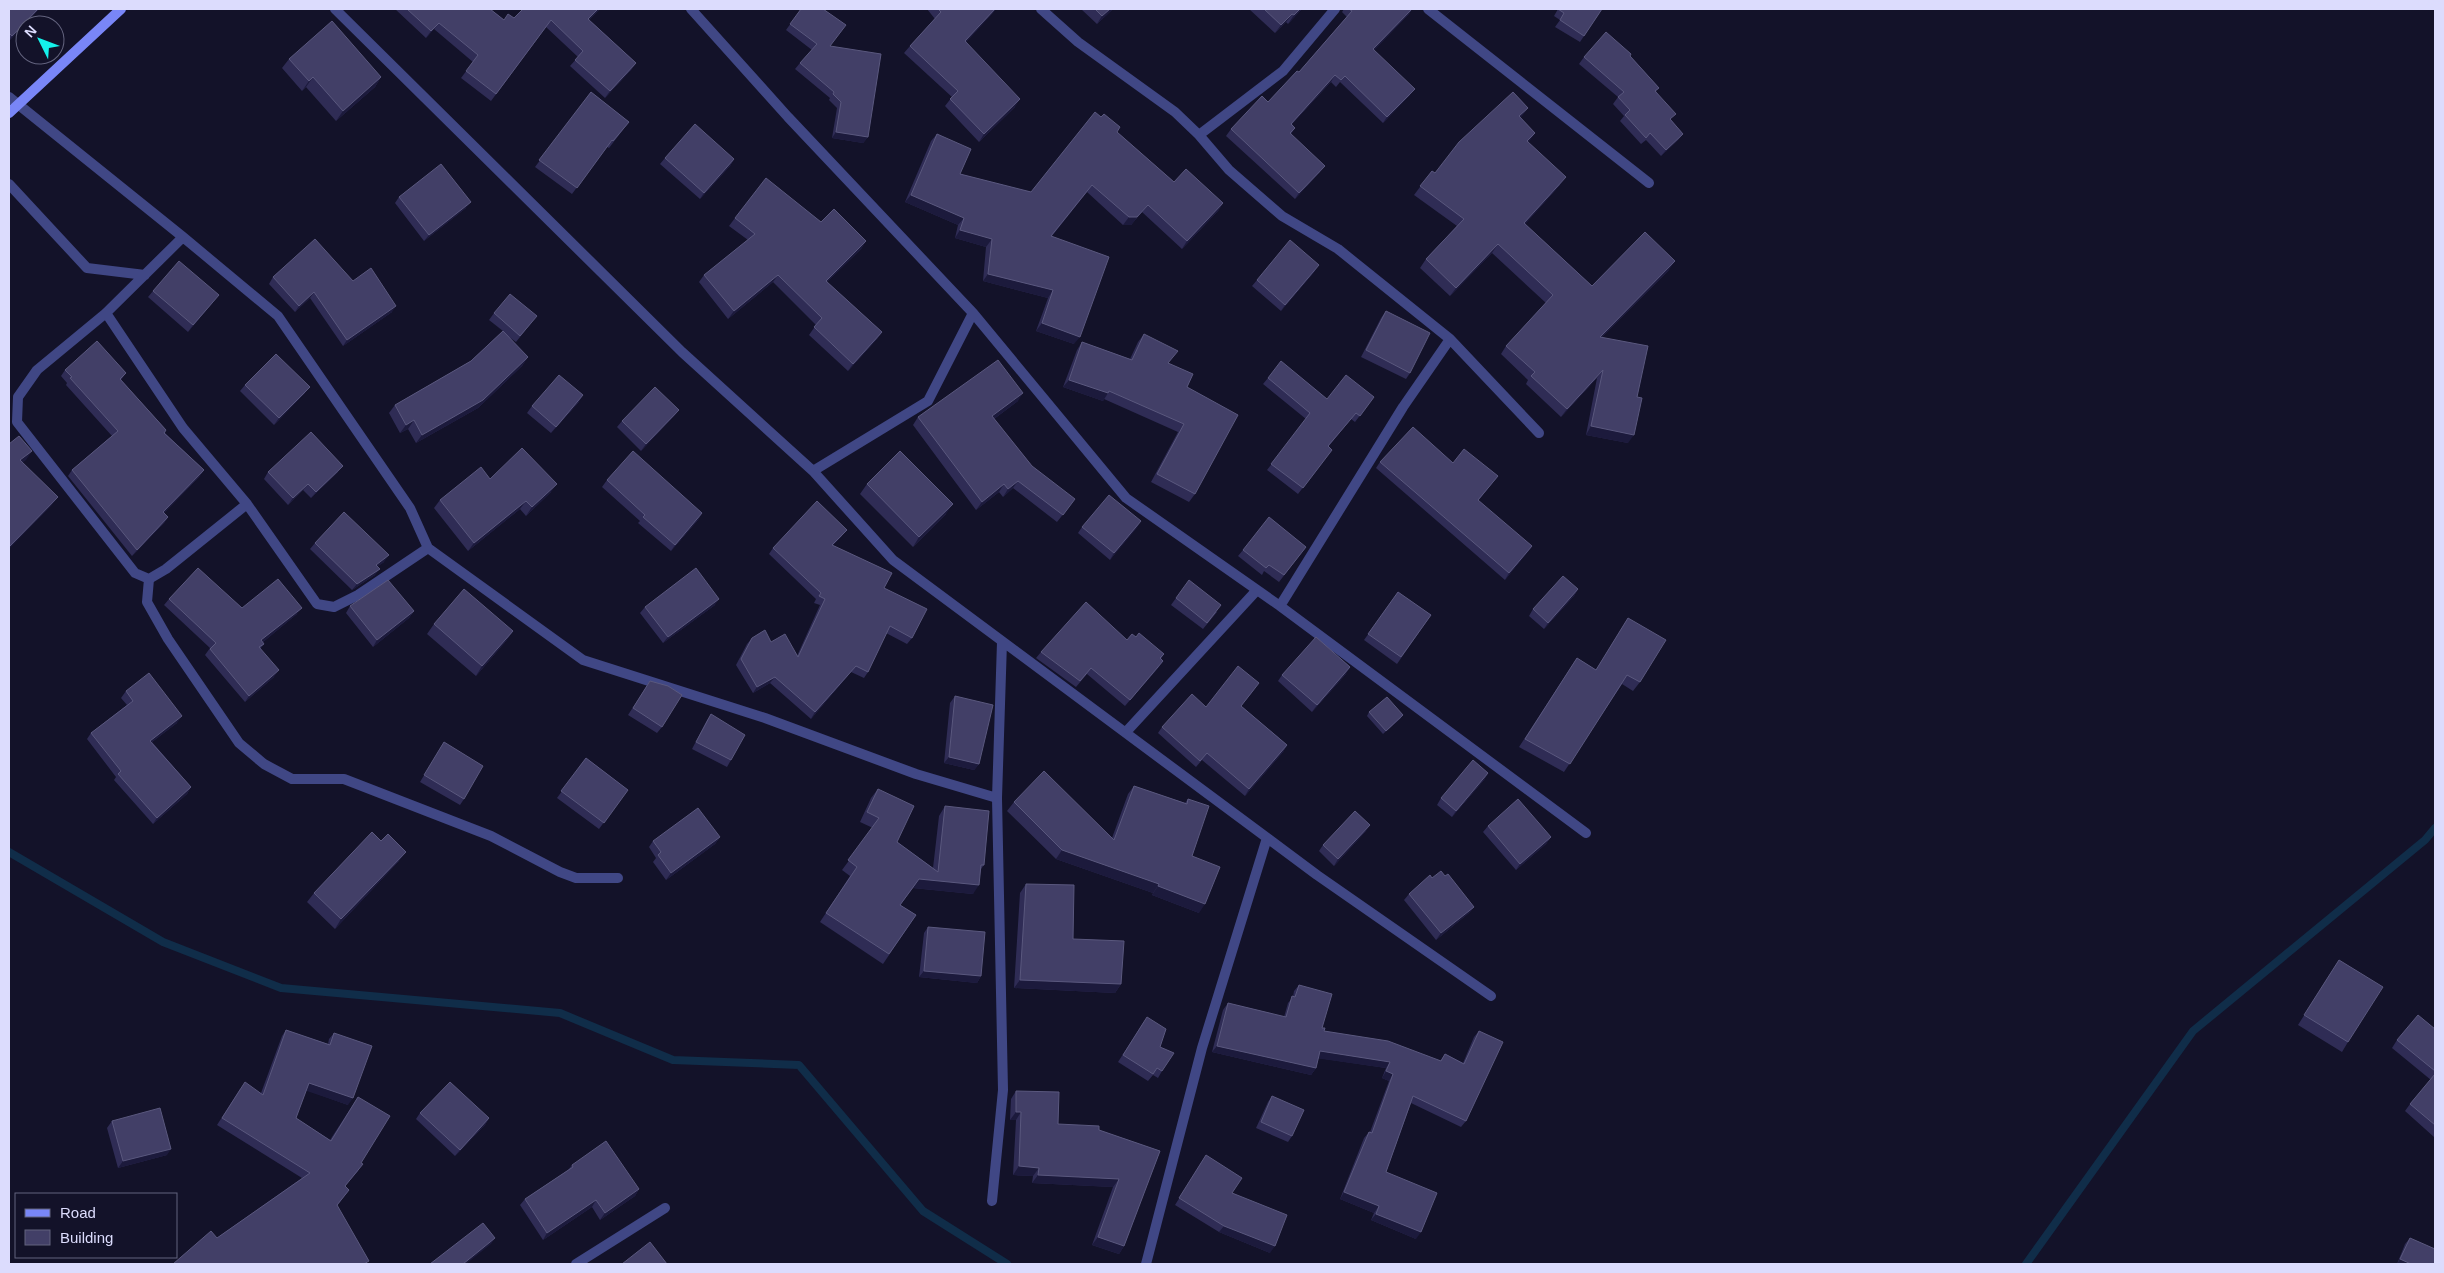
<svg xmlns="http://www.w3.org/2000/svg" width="2444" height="1273" font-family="Helvetica,sans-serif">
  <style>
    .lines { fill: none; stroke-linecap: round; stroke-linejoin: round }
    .stream { stroke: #102d49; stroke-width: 8 }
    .street { stroke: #404785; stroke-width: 10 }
    .secondary { stroke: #7986f7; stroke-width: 10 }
    .wall { fill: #2f2c55 }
    .shaded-wall { fill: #1c1a3c }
    .building { fill: #423f67; stroke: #5a587e }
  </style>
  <rect width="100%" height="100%" fill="#131229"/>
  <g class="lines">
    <path class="stream" d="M9,852L163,942L281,988L560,1013L673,1060L799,1065L923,1211L1007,1264
      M2026,1264L2193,1031L2425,840L2435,828"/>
    <path class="street" d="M335,9L682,352L813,471L893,560L1317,875L1491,996
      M691,9L788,117L973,313L928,401L813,471
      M1041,9L1078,42L1175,112L1199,135L1229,170L1282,216L1338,249L1450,339L1539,433
      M1428,9L1649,183
      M9,97L183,237L278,316L410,508L428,548L583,660L765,718L916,774L997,798
      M1199,135L1283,71L1335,9
      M9,184L87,268L145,275
      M183,237L106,313L37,370L18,397L17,422L135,573L149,579L166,569L247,504
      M106,313L183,428L247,504L317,604L334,607L358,595L428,548
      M973,313L1126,498L1280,606L1586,833
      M149,579L147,602L168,639L239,743L264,764L292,779H344L491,836L560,872L576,878H618
      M1280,606L1403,407L1450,339
      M1126,732L1257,590
      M992,1201L1003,1090L997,798L1002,642
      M576,1264L665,1208
      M1146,1264L1202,1048L1267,838"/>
    <path class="secondary" d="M9,113L121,9"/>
  </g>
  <path class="wall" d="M9,9H39L9,41Z
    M395,9H490L504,20L514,18L523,9H600L589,20L636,63L631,70L605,98L570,66L578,57L546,27L491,101L461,78L473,62L434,29L426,38Z
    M801,9L830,46L868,137L863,143L832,138L837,108L829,100L830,98L795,69L800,63L812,50L786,30Z
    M927,9H996L966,42L1015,107L979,142L945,106L952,97L904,53L910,46L935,19Z
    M1081,9H1113L1097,24Z
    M1249,9H1302L1288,24L1286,22L1275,33Z
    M1344,9H1412L1409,14L1374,50L1410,95L1383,123L1340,82L1336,87L1331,82L1292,124L1295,128L1291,134L1320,172L1295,199L1226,136L1231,129L1268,102L1299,72L1347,17L1342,12Z
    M1558,9H1602L1580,42L1555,27L1560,20L1554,16Z
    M1630,56L1659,88L1656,91L1671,120L1683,134L1678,140L1661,156L1646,140L1641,144L1620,121L1624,116L1613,104L1618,97L1579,64L1584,57Z
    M289,59L381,77L375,87L336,121L306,87L302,91L282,68Z
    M591,92L629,122L609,148L607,147L572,194L535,167Z
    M1528,108L1520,118L1535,133L1528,142L1560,185L1525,224L1592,286L1669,270L1602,337L1637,397L1628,443L1586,435L1597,378L1561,417L1526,384L1528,380L1501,354L1506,346L1546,303L1492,253L1450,296L1420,268L1426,259L1457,226L1414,195L1432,171L1435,173Z
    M1117,132L1174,182L1223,203L1218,211L1182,249L1142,212L1131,225H1123L1087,192L1052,236L1074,344L1036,331L1048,298L983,281L986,247L955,238L958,225L905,202L931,141L937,134L960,174L1031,192Z
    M665,158L734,159L730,166L700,199L660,164Z
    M399,197L466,208L424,241L395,203Z
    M735,218L821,222L866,241L861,249L827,282L882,332L877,339L848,371L809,335L816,325L773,282L728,319L699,282L704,275L748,240L729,226Z
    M1315,271L1281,311L1252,286L1257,280Z
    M273,277L353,281L392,312L343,346L310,298L295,312L269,284Z
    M153,291L214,301L188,332L148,297Z
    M1386,311L1410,373L1406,379L1361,357L1381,318Z
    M494,313L532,322L516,342L505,334L528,357L522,366L478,408L416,443L408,429L400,433L389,413L395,405L471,361L503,331L489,320Z
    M1144,334L1169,363L1187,387L1195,494L1189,502L1151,482L1178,432L1104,399L1103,401L1063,387L1077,350L1082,342L1130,359L1138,342Z
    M65,370L126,373L121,380L166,430L165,433L204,470L199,477L164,513L168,517L164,523L132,556L68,476L72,470L112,436L66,385L67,383L61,376Z
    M1268,378L1327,399L1374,397L1355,422L1351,419L1328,447L1332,450L1298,494L1267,470L1306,419L1263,384Z
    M245,385L305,393L274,425L240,391Z
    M1018,401L994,419L1032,466L1069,507L1057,522L1013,488L1003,497L999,492L976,510L913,425L918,417Z
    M579,402L551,433L527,413L532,406Z
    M679,410L674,416L641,451L617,427L622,421Z
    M1380,462L1453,463L1498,476L1478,501L1532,546L1505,580L1376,468Z
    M268,472H338L311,498L303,490L288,505L264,479Z
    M490,479L551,492L526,516L520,509L468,551L434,508L440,500Z
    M607,480L702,513L698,520L671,551L638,523L640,521L602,487Z
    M867,484L946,514L913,547L860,494Z
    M1141,521L1110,560L1078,533L1082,527Z
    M842,536L833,545L884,588L912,638L907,644L886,633L868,672L864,678L851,672L811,719L770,683L753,693L736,665L747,644L752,638L771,642L797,656L820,605L814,603L816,599L769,554L773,548Z
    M315,543L384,562L378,566L375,575L352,590L310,549Z
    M1306,547L1279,582L1264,571L1262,575L1238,556L1243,550Z
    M1578,589L1574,596L1544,629L1529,616L1533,609Z
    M1398,592L1431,615L1397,664L1364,640Z
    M1176,598L1217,612L1203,629L1171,605Z
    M169,599L242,608L297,614L263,642L264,644L260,649L274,677L245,702L205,655L210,648L164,605Z
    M715,605L663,643L640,613L645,607Z
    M350,606L414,611L409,618L373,647L346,613Z
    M1628,618L1640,682L1633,691L1622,684L1564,772L1519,747L1577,658L1596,670Z
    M434,624L513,631L506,641L476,676L427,634Z
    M1136,637L1164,654L1161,659L1159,667L1125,706L1087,674L1076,687L1036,658L1041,652L1127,640Z
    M1346,674L1312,712L1278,681L1282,675Z
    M650,681L662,727L657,733L628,715Z
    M1254,690L1241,706L1287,745L1283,752L1245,796L1202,760L1196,767L1158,733L1162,727L1206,707Z
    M126,691L177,723L152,742L191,787L187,794L153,824L114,780L116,777L87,739L91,733L127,705L121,698Z
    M955,696L979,764L974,770L944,763L950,703Z
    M1369,712L1401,718L1383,734L1367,716Z
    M711,714L731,760L727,767L692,749L707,720Z
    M444,742L464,799L460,805L420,782Z
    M586,758L628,790L599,829L557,798Z
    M1488,773L1484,780L1452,817L1437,805L1441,798Z
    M1134,786L1185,803L1188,799L1192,856L1199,913L1152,895L1153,893L1056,859L1007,811L1014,802L1112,838L1128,794Z
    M878,789L897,842L933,868L939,816L945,806L984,865L981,869L973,894L913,888L900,905L916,915L883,964L820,922L850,876L842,870L873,828L860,822L871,798Z
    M1488,826L1551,837L1546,844L1516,870L1483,832Z
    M1366,831L1334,866L1319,851L1323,845Z
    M720,837L715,844L666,880L653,862L656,858L649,847L653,841Z
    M381,841L399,861L335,929L307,902L314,893Z
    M1445,876L1474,907L1469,913L1436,940L1404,900L1409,894Z
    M1026,884L1073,939L1121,984L1115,993L1014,988L1020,893Z
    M928,927L981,976L977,983L919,977L924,933Z
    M2339,960L2348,1042L2342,1052L2298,1025Z
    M1299,985L1324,1031L1440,1061L1445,1054L1463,1063L1474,1037L1479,1031L1466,1121L1461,1127L1411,1103L1386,1172L1416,1239L1371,1220L1374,1213L1340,1199L1364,1138L1369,1132H1370L1389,1081L1382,1078L1386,1068L1318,1058L1316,1068L1311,1075L1212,1052L1223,1010L1228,1003L1284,1017L1288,1003L1293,997L1294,991Z
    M1143,1023L1160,1047L1162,1071L1158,1078L1153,1075L1148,1081L1118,1062Z
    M2435,1029V1135L2434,1137L2405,1111L2410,1104L2431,1080L2392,1048L2397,1040Z
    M286,1030L328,1044L329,1039L334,1033L348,1105L306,1090L296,1118L330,1140L358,1097L361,1163L358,1171L345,1186L349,1190L337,1206L217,1238L302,1178L217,1125L240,1089L261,1093L282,1036Z
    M1016,1091L1058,1124L1099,1130L1160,1151L1124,1246L1119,1254L1092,1245L1113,1187L1032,1183L1033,1176L1013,1175L1016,1120H1010L1011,1099Z
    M1272,1096L1292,1136L1288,1142L1256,1128L1268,1102Z
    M420,1113L489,1118L485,1125L455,1156L416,1119Z
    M112,1121L167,1155L118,1168L107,1128Z
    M1206,1155L1232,1193L1270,1253L1219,1232L1175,1205Z
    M572,1165L639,1189L635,1196L600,1220L592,1207L543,1240L520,1205L525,1199L568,1170Z
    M2410,1238L2435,1264H2397L2405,1244Z"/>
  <path class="shaded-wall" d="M38,9H39L9,41L12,36Z
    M598,9H600L583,26L588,19Z
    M995,9H996L993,13L960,49L965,41Z
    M1110,9H1113L1097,24L1102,16Z
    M1300,9H1302L1288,24L1294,15Z
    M1412,9L1409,14L1369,56L1373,49Z
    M1292,14L1286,22L1275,33L1281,25Z
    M439,23L434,29L426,38L431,31Z
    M636,63L631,70L605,98L610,91Z
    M1335,75L1331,82L1286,130L1291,124Z
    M313,77L306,87L302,91L309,81Z
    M381,77L375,87L336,121L343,111Z
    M1415,89L1410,95L1383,123L1387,117Z
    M1020,99L1015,107L979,142L984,134Z
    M1528,108L1522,116L1513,124L1519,116Z
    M836,132L868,137L863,143L832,138Z
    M1535,133L1529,142L1521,149L1527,141Z
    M1683,134L1678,140L1661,156L1666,150Z
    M734,159L730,166L700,199L704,193Z
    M1325,166L1320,172L1295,199L1299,193Z
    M1566,177L1560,185L1519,231L1524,223Z
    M1092,185L1087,192L1046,243L1051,236Z
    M911,195L964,218L958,225L905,202Z
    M471,202L466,208L424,241L429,235Z
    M1223,203L1218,211L1182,249L1187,241Z
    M1148,205L1142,212L1131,225H1123L1129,217Z
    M960,230L992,239L986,247L955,238Z
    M866,241L861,249L821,288L826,281Z
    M1498,244L1492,253L1450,296L1456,288Z
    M1675,261L1669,270L1594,345L1600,337Z
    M1319,265L1315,271L1281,311L1285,305Z
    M988,274L1053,290L1048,298L983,281Z
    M778,275L773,282L728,319L734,311Z
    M314,292L310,298L295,312L299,306Z
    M219,295L214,301L188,332L193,325Z
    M396,306L392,312L343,346L347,340Z
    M1042,323L1080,337L1074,344L1036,331Z
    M882,332L877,339L848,371L853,364Z
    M528,357L522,366L478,408L416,443L422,435Z
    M1603,370L1597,378L1561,417L1567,409Z
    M1069,380L1108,393L1103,401L1063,387Z
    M310,387L305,393L274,425L279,418Z
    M1023,393L1018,401L987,424L992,416Z
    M583,395L579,402L551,433L556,427Z
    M679,410L674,416L641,451L646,444Z
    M1356,413L1351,419L1323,453L1328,446Z
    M414,420L408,429L400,433L406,425Z
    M1591,426L1634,435L1628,443L1586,435Z
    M32,451L26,460L14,469L20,460Z
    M343,466L338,472L311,498L316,492Z
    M204,470L199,477L159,518L163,512Z
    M1018,481L1013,488L1003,497L1008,489Z
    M308,484L303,490L288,505L293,498Z
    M557,484L551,492L526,516L532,507Z
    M1004,484L999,492L976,510L982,502Z
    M58,497L51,506L9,549V547Z
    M526,501L520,509L468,551L474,543Z
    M953,504L946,514L913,547L919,537Z
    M702,513L698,520L671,551L675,545Z
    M168,517L164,523L132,556L137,550Z
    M1141,521L1137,528L1110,560L1114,553Z
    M847,530L842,536L828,551L832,545Z
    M1532,546L1528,552L1505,580L1509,573Z
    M389,555L384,562L372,571L376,565Z
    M380,569L375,575L352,590L357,584Z
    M1578,589L1574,596L1544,629L1548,623Z
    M719,599L715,605L663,643L668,637Z
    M302,608L297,614L257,647L261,640Z
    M414,611L409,618L373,647L377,640Z
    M513,631L506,641L476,676L482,666Z
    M1163,661L1159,667L1125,706L1130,700Z
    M856,666L851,672L811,719L815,712Z
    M1350,667L1346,674L1312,712L1317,705Z
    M279,670L274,677L245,702L249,696Z
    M775,677L770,683L753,693L757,687Z
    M1403,715L1401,718L1383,734L1386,731Z
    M182,716L177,723L145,747L150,741Z
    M1287,745L1283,752L1245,796L1249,789Z
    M949,757L979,764L974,770L944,763Z
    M1488,773L1484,780L1452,817L1456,811Z
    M191,787L187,794L153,824L157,818Z
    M1370,825L1366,831L1334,866L1338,859Z
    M720,837L715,844L666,880L671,873Z
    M1551,837L1546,844L1516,870L1520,864Z
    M1062,850L1159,884L1153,893L1056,859Z
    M406,852L399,861L335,929L341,919Z
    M919,879L979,885L973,894L913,888Z
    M1158,886L1205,904L1199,913L1152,895Z
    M1474,907L1469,913L1436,940L1441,933Z
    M924,971L981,976L977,983L919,977Z
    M1020,980L1121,984L1115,993L1014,988Z
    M1217,1046L1316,1068L1311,1075L1212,1052Z
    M1320,1051L1390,1062L1386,1068L1315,1058Z
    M1386,1071L1393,1074L1389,1081L1382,1078Z
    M309,1083L353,1098L348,1105L304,1090Z
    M1016,1112H1021L1016,1120H1010Z
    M489,1118L485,1125L455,1156L460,1150Z
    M171,1149L167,1155L118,1168L123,1161Z
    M1019,1166L1039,1168L1033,1176L1013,1175Z
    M1038,1175L1119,1179L1113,1187L1032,1183Z
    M639,1189L635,1196L600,1220L605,1213Z
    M1344,1192L1379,1206L1374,1213L1340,1199Z
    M596,1200L592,1207L543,1240L547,1233Z
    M1376,1214L1421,1232L1416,1239L1371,1220Z
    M1224,1226L1275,1246L1270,1253L1219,1232Z
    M1098,1237L1124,1246L1119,1254L1092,1245Z
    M495,1238L491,1244L466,1264H463Z
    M2400,1259L2411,1264H2397Z"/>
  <path class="building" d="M9,9H38L12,36L9,33Z
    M407,9H490L504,20L508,14L514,18L523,9H598L588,19L636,63L610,91L575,60L583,51L551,20L496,94L466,71L478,55L439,23L431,31Z
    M801,9H823L846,25L830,46L881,54L868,137L836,132L841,102L833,94L834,92L800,63L817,44L790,24Z
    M938,9H995L965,41L1020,99L984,134L950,99L958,91L910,46L941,12Z
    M1095,9H1110L1102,16Z
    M1264,9H1300L1294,15L1292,14L1281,25Z
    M1349,9H1412L1373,49L1415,89L1387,117L1345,76L1341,80L1335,75L1291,124L1295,128L1290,133L1325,166L1299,193L1231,129L1262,96L1268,102L1297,71L1299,72L1352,11Z
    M1558,9H1602L1584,36L1560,20L1564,13Z
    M332,21L381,77L343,111L313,77L309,81L289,59Z
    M1606,32L1631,54L1630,56L1659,88L1655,91L1676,114L1670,119L1683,134L1666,150L1650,133L1646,138L1625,115L1630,110L1618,97L1624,92L1584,57Z
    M591,92L629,122L613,141L612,140L577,188L539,160Z
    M1513,92L1528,108L1519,116L1535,133L1527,141L1566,177L1524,223L1592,286L1645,232L1675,261L1600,337L1648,346L1637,397L1642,398L1634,435L1591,426L1603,370L1567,409L1531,376L1535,372L1506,346L1553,295L1498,244L1456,288L1426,259L1464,219L1420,186L1432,171L1435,173L1459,142Z
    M1095,112L1101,117L1104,114L1120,127L1117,132L1174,182L1186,169L1223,203L1187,241L1148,205L1137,217H1129L1092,185L1051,236L1109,257L1080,337L1042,323L1053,290L988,274L992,239L960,230L964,218L911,195L937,134L971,149L960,174L1031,192Z
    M695,124L734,159L704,193L665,158Z
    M441,164L471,202L429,235L399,197Z
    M766,178L821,222L834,209L866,241L826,281L882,332L853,364L814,327L822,318L778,275L734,311L704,275L755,234L735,218Z
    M315,239L353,281L371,268L396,306L347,340L314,292L299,306L273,277Z
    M1290,240L1319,265L1285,305L1257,280Z
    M179,261L219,295L193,325L153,291Z
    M510,294L537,316L520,336L494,313Z
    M1386,311L1430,333L1410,373L1366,350Z
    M503,331L528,357L483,400L422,435L414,420L406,425L395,405L471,361Z
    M1144,334L1178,351L1168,363L1193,374L1187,387L1238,415L1195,494L1157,474L1184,424L1109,391L1108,393L1069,380L1082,342L1132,360Z
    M97,341L126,373L120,379L166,430L164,433L204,470L163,512L168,517L137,550L72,470L118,431L70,378L72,377L65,370Z
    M276,354L310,387L279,418L245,385Z
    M998,360L1023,393L992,416L1032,466L1075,499L1063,515L1018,481L1008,489L1004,484L982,502L918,417Z
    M1281,361L1327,399L1346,375L1374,397L1360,416L1356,413L1328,446L1332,450L1303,488L1271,464L1310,413L1268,378Z
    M559,375L583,395L556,427L532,406Z
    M655,387L679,410L646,444L622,421Z
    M1413,427L1453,463L1464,449L1498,476L1478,500L1532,546L1509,573L1380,462Z
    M311,432L343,466L316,492L308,484L293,498L268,472Z
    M19,436L32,451L20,460L58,497L9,547V444Z
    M522,448L557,484L532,507L526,501L474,543L440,500L481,467L490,479Z
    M633,451L702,513L675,545L643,517L645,515L607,480Z
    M900,451L953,504L919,537L867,484Z
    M1109,495L1141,521L1114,553L1082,527Z
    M817,501L847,530L832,545L892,573L884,588L927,609L912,638L890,626L868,672L856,666L815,712L775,677L757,687L741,659L752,638L765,630L771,642L785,634L798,657L825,599L819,596L821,593L773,548Z
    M344,512L389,555L376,565L380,569L357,584L315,543Z
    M1269,517L1306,547L1284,575L1269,565L1266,568L1243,550Z
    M198,568L242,608L278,579L302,608L261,640L264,644L259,647L279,670L249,696L210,649L216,643L169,599Z
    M696,568L719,599L668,637L645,607Z
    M1563,576L1578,589L1548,623L1533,609Z
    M388,580L414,611L377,640L350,606Z
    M1189,580L1221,605L1207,623L1176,598Z
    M464,589L513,631L482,666L434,624Z
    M1398,592L1431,615L1401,657L1368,634Z
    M1086,602L1127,640L1132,634L1136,637L1139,633L1164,654L1160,658L1163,661L1130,700L1091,668L1080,681L1041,652Z
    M1628,618L1666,640L1640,682L1627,675L1570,764L1525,739L1577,658L1596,670Z
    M1316,637L1350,667L1317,705L1282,675Z
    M1238,666L1259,683L1241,706L1287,745L1249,789L1207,753L1200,761L1162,727L1192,694L1206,707Z
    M149,673L182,716L150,741L191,787L157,818L118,774L121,771L91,733L133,701L126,691Z
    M650,681L668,686L682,695L662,727L633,708Z
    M955,696L993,705L979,764L949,757Z
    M1387,697L1403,715L1386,731L1369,712Z
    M711,714L745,735L731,760L696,742Z
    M444,742L483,766L464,799L424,775Z
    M586,758L628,790L604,823L561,791Z
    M1473,760L1488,773L1456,811L1441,798Z
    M1044,771L1114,840L1134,786L1187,804L1188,799L1209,806L1192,856L1220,867L1205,904L1158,886L1159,884L1062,850L1014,802Z
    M878,789L914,806L897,842L938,872L945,806L989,811L984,865H981L979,885L919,879L900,905L916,915L889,954L826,913L857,867L848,860L879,818L867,812Z
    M1518,799L1551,837L1520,864L1488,826Z
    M698,808L720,837L671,873L658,855L661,852L653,841Z
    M1355,811L1370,825L1338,859L1323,845Z
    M372,832L381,841L388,834L406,852L341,919L314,893Z
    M1441,871L1445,876L1448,874L1474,907L1441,933L1409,894L1430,875L1432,878Z
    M1026,884L1074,885L1073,939L1124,941L1121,984L1020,980Z
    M928,927L985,932L981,976L924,971Z
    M2339,960L2383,987L2348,1042L2304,1015Z
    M1299,985L1332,994L1322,1028H1325L1324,1031L1388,1041L1441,1061L1445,1054L1464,1064L1479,1031L1503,1042L1466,1121L1413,1096L1386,1172L1437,1193L1421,1232L1376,1214L1379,1206L1344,1192L1369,1132L1372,1133L1393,1074L1386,1071L1390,1062L1320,1051L1316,1068L1217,1046L1228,1003L1286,1017L1292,996L1295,997Z
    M2418,1015L2435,1029V1071L2397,1040Z
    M1147,1017L1166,1029L1160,1047L1174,1053L1162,1071L1157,1068L1153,1074L1123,1055Z
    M286,1030L330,1045L334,1033L372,1046L353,1098L309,1083L296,1118L331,1141L358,1097L390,1116L361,1163L363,1164L345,1186L349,1190L337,1205L369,1261L364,1264H173L211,1231L217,1238L310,1173L222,1118L245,1082L263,1095Z
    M2435,1074V1125L2410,1104Z
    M450,1082L489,1118L460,1150L420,1113Z
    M1016,1091L1059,1092L1058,1124L1099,1126V1130L1160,1151L1124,1246L1098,1237L1119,1179L1038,1175L1039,1168L1019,1166L1021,1112H1016Z
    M1272,1096L1304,1110L1292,1136L1261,1122Z
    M160,1108L171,1149L123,1161L112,1121Z
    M606,1141L639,1189L605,1213L596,1200L547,1233L525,1199L573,1167L572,1165Z
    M1206,1155L1242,1178L1232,1193L1287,1215L1275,1246L1224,1226L1179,1198Z
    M483,1223L495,1238L463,1264H430Z
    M2410,1238L2435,1249V1264H2411L2400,1259Z
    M650,1242L667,1264H622Z"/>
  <rect width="2444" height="1273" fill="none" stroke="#dcdcfd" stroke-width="20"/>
  <rect x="15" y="1193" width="162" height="65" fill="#131229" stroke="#63637e"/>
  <rect x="25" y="1209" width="25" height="8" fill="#7986f7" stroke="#63637e"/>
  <text x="60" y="1218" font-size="15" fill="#dcdcfd">Road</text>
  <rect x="25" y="1230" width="25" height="15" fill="#423f67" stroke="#63637e"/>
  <text x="60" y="1243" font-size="15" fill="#dcdcfd">Building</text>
  <g transform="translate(40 40) rotate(312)"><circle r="24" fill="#131229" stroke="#63637e"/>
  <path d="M0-4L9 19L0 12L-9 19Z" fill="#14f1ea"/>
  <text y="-8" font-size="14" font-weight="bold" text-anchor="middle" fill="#dcdcfd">N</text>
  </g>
</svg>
